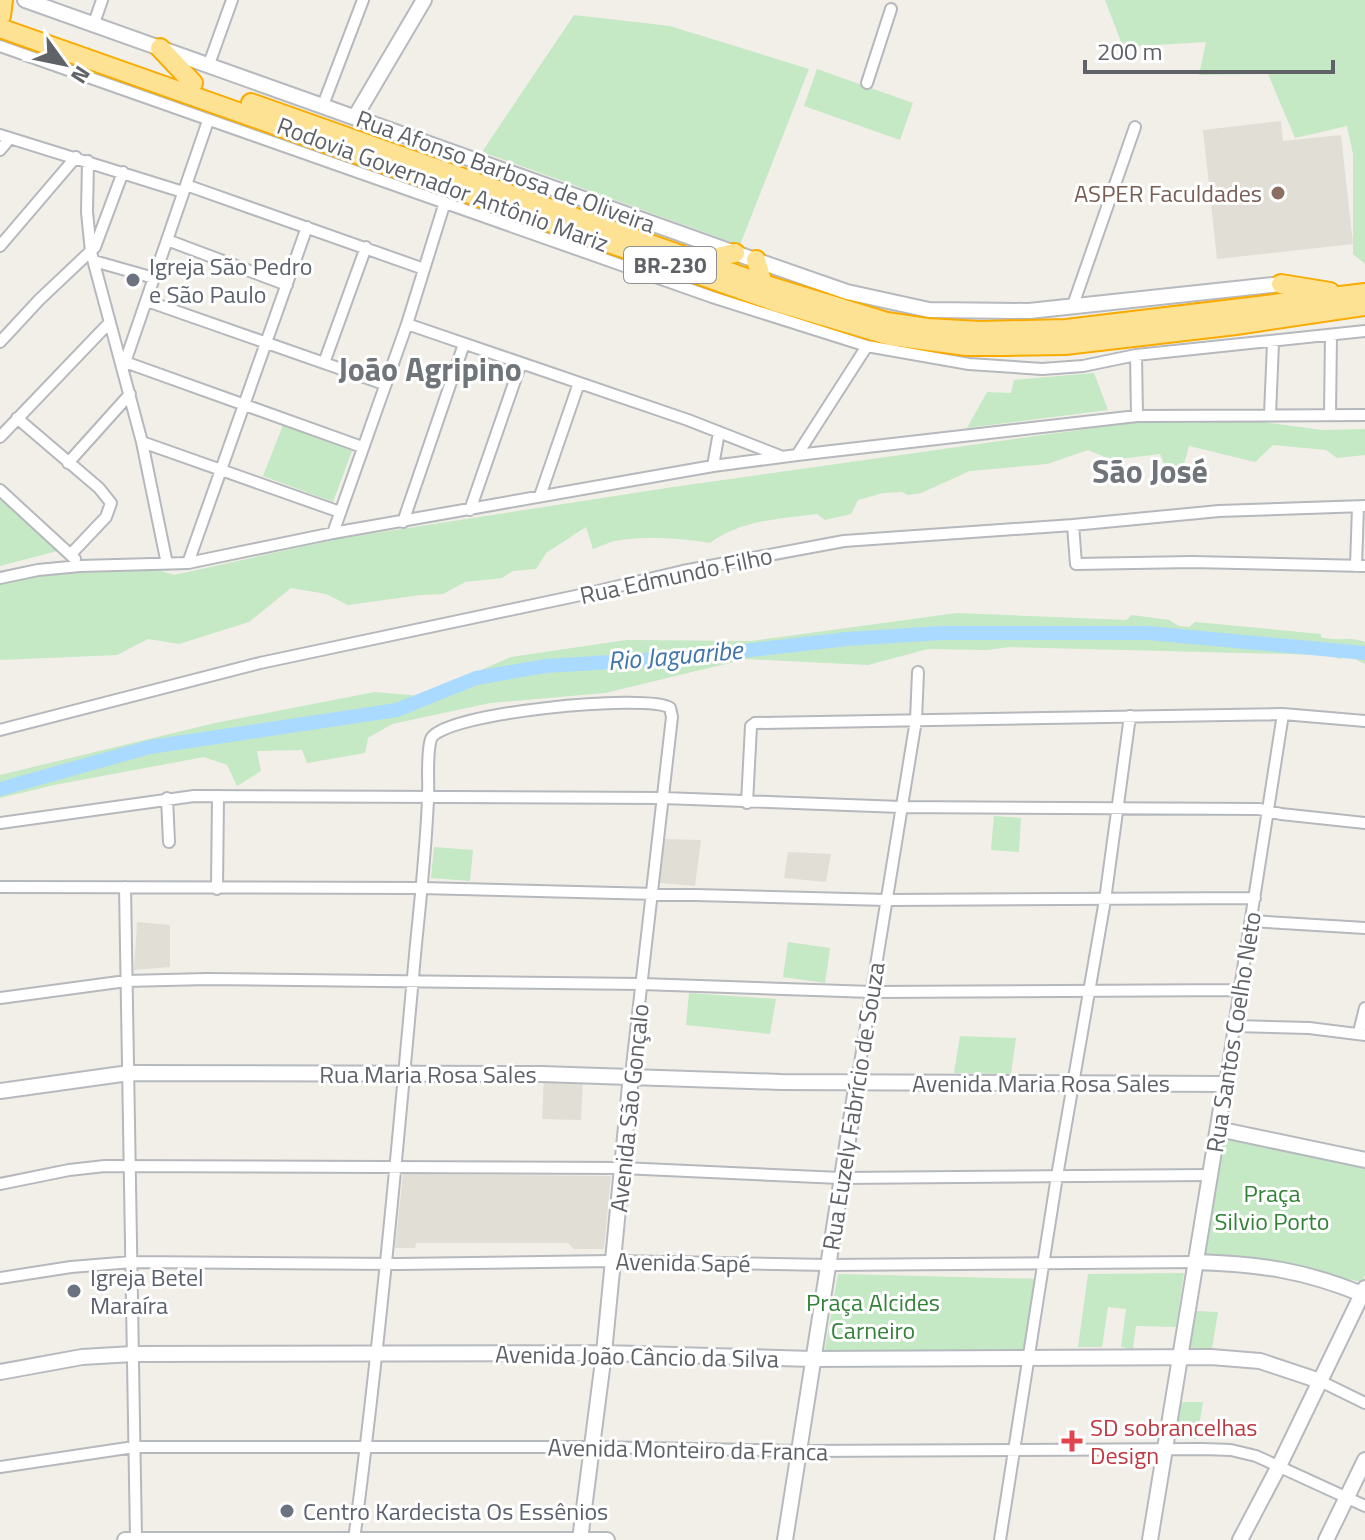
<svg xmlns="http://www.w3.org/2000/svg" width="1365" height="1540" font-family="'Titillium Web',sans-serif">
  <style>
    .education { fill: #e1ded6 }
    .green { fill: #c5e8c5 }
    .lines { fill: none; stroke-linecap: round; stroke-linejoin: round }
    .river { stroke: #aadaff; stroke-width: 14 }
    .street-casing { stroke: #b5b8bc; stroke-width: 14 }
    .secondary-casing { stroke: #b6babf; stroke-width: 18 }
    .highway-casing { stroke: #f9ab00; stroke-width: 22 }
    .street { stroke: #fff; stroke-width: 10 }
    .secondary { stroke: #fff; stroke-width: 14 }
    .highway { stroke: #fde293; stroke-width: 18 }
    .education-dot { fill: #8d6e63; stroke: #fff; stroke-width: 3 }
    .worship-dot { fill: #6b7280; stroke: #fff; stroke-width: 3 }
    .health-dot { fill: #e0444e; stroke: #fff; stroke-width: 3 }
    .labels { text-anchor: middle; dominant-baseline: central; stroke-width: 6; stroke-linejoin: round; paint-order: stroke }
    .shield { fill: #fff; stroke: #8f9295; stroke-width: 2 }
    .shield-label { font-size: 22px; font-weight: bold; fill: #5f6368 }
    .street-label { font-size: 24px; fill: #5f6368; stroke: #fff }
    .education-label { font-size: 24px; fill: #785e54; stroke: #fff; text-anchor: end }
    .worship-label { font-size: 24px; fill: #5b616d; stroke: #fff; text-anchor: start }
    .park-label { font-size: 24px; fill: #348238; stroke: #fff }
    .health-label { font-size: 24px; fill: #be3a42; stroke: #fff; text-anchor: start }
    .water-label { font-size: 26px; font-style: italic; fill: #4174aa; stroke: #fff }
    .district-label { font-size: 32px; font-weight: bold; fill: #70757a; stroke: #fff }
  </style>
  <rect width="100%" height="100%" fill="#f1efe8"/>
  <path class="education" d="M1281,121L1283,141L1341,135L1353,244L1217,259L1203,130Z
    M664,839L701,840L695,886L660,883Z
    M788,852L831,854L826,882L784,878Z
    M137,922L170,925V967L134,970Z
    M544,1076L583,1079L581,1120L542,1119Z
    M403,1174L611,1176L604,1249H574L568,1243H416L415,1248H395Z"/>
  <path class="green" d="M1105,0H1365V264L1353,254V154L1347,126L1295,138L1268,74L1199,75L1206,42L1123,47Z
    M574,15L670,26L809,69L740,245L482,152Z
    M817,69L913,103L900,140L804,106Z
    M1094,373L1108,410L967,428L987,392L1011,393L1014,380Z
    M1142,421L1263,422L1322,430L1365,429V455L1337,458L1326,450L1273,445L1255,462L1189,446L1183,467L1166,468L1160,454L1112,460L1088,450L1047,464L970,471L921,493L908,495L902,492L883,493L858,500L851,514L825,520L817,514C778,519 742,520 710,543C684,538 637,535 611,542C605,544 599,547 593,549L586,527L546,553L536,569L513,571L502,578L465,582L443,594L420,595L348,605L326,594L291,588L249,622L179,644L148,639L117,655L0,660V582L19,578L148,567L174,575L337,539L673,487Z
    M283,425L352,451L333,502L263,476Z
    M0,497L61,550L0,566Z
    M957,613L1126,620L1132,615L1169,620L1179,626L1189,627L1195,622L1321,634V637C1338,642 1349,636 1365,642V664L1345,654L1340,659L1326,655L1009,647L987,650L928,649L868,665L746,659L605,693L490,703L392,724L368,738L365,753L307,763L302,750L257,751L261,771L237,786L227,765L204,757L54,785L0,798V775L215,723L375,692L420,696L511,657L626,640L751,641Z
    M994,816L1021,818L1019,852L991,850Z
    M434,847L473,850L470,881L431,878Z
    M788,942L830,948L825,983L783,977Z
    M689,993L776,999L770,1034L686,1025Z
    M960,1036L1016,1038L1011,1074L954,1073Z
    M1218,1129L1365,1164V1275L1362,1282L1308,1271H1197Z
    M1184,1273L1176,1327L1136,1326L1133,1349L1121,1347L1126,1309L1108,1307L1102,1347H1078L1088,1274Z
    M838,1274L1042,1279L1031,1355H824Z
    M1196,1311L1218,1312L1212,1349L1189,1348Z
    M1181,1402H1203L1197,1439L1174,1438Z"/>
  <g class="lines">
    <path class="river" d="M0,789L150,747L397,710L476,678L546,666L691,657L847,639L941,633H1148L1365,653"/>
    <g class="street-casing">
      <path id="street" d="M93,26L102,0
        M0,46L712,297L867,346L969,364L1042,369L1083,366L1136,355
        M209,64L232,0
        M867,83L891,9
        M323,105L363,0
        M0,135L183,192
        M0,150L10,138
        M88,161L87,212L91,252L142,442L167,564
        M186,185L424,269
        M167,240L287,285
        M0,246L76,157
        M94,261L154,278
        M147,301L384,384
        M1072,308L1135,127
        M407,324L688,420L780,456
        M0,342L39,300L95,247L123,172
        M125,362L362,447
        M324,363L366,247
        M123,368L208,121
        M1330,414L1331,335
        M1270,415L1273,343
        M1137,416L1136,355L1365,331
        M17,418L99,488L111,503L106,517L71,554
        M0,437L110,322
        M142,442L340,512
        M797,455L867,346
        M68,463L130,394
        M713,466L719,432
        M0,490L75,559
        M540,496L579,383
        M470,510L521,363
        M403,522L464,344
        M1073,525L1076,564L1192,562L1365,566
        M333,533L407,324L445,202
        M188,563L307,227
        M1356,566L1358,507
        M0,578L38,570L80,566L188,563L333,533L713,466L797,455L1137,416L1365,415
        M0,730L260,663L585,594L683,571L844,541L1073,525L1219,511L1365,506
        M167,798L169,842
        M747,803L751,726L755,723L1283,714L1365,721
        M0,823L194,796L663,798L901,807L1259,809L1281,814L1365,823
        M0,887L421,888L887,900L1255,898
        M125,887L136,1539
        M217,889L218,796
        M1251,921L1365,928
        M0,998L126,981L207,979L642,984L872,992L1239,990
        M1235,1026L1309,1028L1365,1035
        M1359,1032L1365,1008
        M857,1082L916,720L918,672
        M1225,1084L1283,714
        M0,1184L69,1170L105,1166L622,1168L840,1178L1209,1175
        M0,1278L71,1267L132,1262L398,1264L611,1261L828,1265L1196,1262
        M1320,1381L1365,1403
        M0,1467L134,1447H591L798,1451L1203,1449L1231,1450L1256,1456L1365,1506
        M354,1540C380,1342 398,1143 416,944C421,896 426,847 428,799C429,782 426,754 431,739C440,713 648,693 670,708L672,717L631,1075
        M1000,1540L1057,1176L1105,900L1130,716"/>
    </g>
    <g class="secondary-casing">
      <path id="secondary" d="M25,0L735,253L847,292L929,310L1029,311L1281,284
        M355,117L424,0
        M0,1091L129,1073L541,1074L781,1082L1225,1084L1150,1540
        M1218,1129L1365,1160
        M1196,1262C1259,1264 1303,1270 1362,1294
        M0,1372L82,1357L133,1354L604,1353L812,1359L1211,1357L1260,1361L1320,1381
        M125,1540H607
        M580,1540L604,1353L631,1075
        M785,1540L857,1082
        M1240,1540L1279,1466L1365,1288
        M1326,1540L1365,1460"/>
    </g>
    <g class="highway-casing">
      <path id="highway" d="M1,16L3,0
        M0,28L776,302L891,336L967,346H1006L1065,345L1236,325L1365,306
        M160,48L193,83
        M251,103L763,284L887,322L927,328L980,331L1066,329L1365,293
        M756,260L763,284
        M699,261L735,253
        M1281,284L1330,292"/>
    </g>
    <use href="#street" class="street"/>
    <use href="#secondary" class="secondary"/>
    <use href="#highway" class="highway"/>
  </g>
  <circle class="education-dot" cx="1278" cy="193" r="8"/>
  <g class="worship-dot">
    <circle cx="133" cy="280" r="8"/>
    <circle cx="74" cy="1291" r="8"/>
    <circle cx="287" cy="1511" r="8"/>
  </g>
  <path class="health-dot" d="M1068 1429h8v8h8v8h-8v8h-8v-8h-8v-8h8z"/>
  <g class="labels">
    <rect class="shield" x="624" y="247" width="92" height="36" rx="6"/>
    <g class="shield-label">
      <text x="670" y="265">BR-230</text>
    </g>
    <g class="street-label">
      <text transform="translate(506 171) rotate(20)">Rua Afonso Barbosa de Oliveira</text>
      <text transform="translate(443 184) rotate(20)">Rodovia Governador Antônio Mariz</text>
      <text transform="translate(676 575) rotate(-12)">Rua Edmundo Filho</text>
      <text transform="translate(1233 1032) rotate(-81)">Rua Santos Coelho Neto</text>
      <text x="428" y="1074">Rua Maria Rosa Sales</text>
      <text x="1041" y="1083">Avenida Maria Rosa Sales</text>
      <text transform="translate(853 1106) rotate(-81)">Rua Euzely Fabrício de Souza</text>
      <text transform="translate(629 1108) rotate(-84)">Avenida São Gonçalo</text>
      <text transform="translate(683 1262) rotate(1)">Avenida Sapé</text>
      <text transform="translate(637 1356) rotate(1)">Avenida João Câncio da Silva</text>
      <text transform="translate(688 1449) rotate(1)">Avenida Monteiro da Franca</text>
    </g>
    <g class="education-label">
      <text x="1262" y="193">ASPER Faculdades</text>
    </g>
    <g class="worship-label">
      <text x="149" y="266">Igreja São Pedro<tspan x="149" dy="28">e São Paulo</tspan></text>
      <text x="90" y="1277">Igreja Betel<tspan x="90" dy="28">Maraíra</tspan></text>
      <text x="303" y="1511">Centro Kardecista Os Essênios</text>
    </g>
    <g class="park-label">
      <text x="1272" y="1193">Praça<tspan x="1272" dy="28">Silvio Porto</tspan></text>
      <text x="873" y="1302">Praça Alcides<tspan x="873" dy="28">Carneiro</tspan></text>
    </g>
    <g class="health-label">
      <text x="1090" y="1427">SD sobrancelhas<tspan x="1090" dy="28">Design</tspan></text>
    </g>
    <g class="water-label">
      <text transform="translate(675 655) rotate(-5)">Rio Jaguaribe</text>
    </g>
    <g class="district-label">
      <text x="430" y="369">João Agripino</text>
      <text x="1150" y="471">São José</text>
    </g>
  </g>
  <g transform="translate(64 64) rotate(123)" stroke="#ffffff" stroke-width="6" paint-order="stroke">
  <path d="M0-6L14 30L0 20L-14 30Z" fill="#5f6368"/>
  <text y="-12" font-size="22" font-weight="bold" text-anchor="middle" fill="#5f6368">N</text>
  </g>
  <path d="M1085 60v12h248v-12" fill="none" stroke="#5f6368" stroke-width="4"/>
  <text x="1097" y="60" font-size="24" fill="#5f6368" stroke="#ffffff" stroke-width="6" paint-order="stroke">200 m</text>
</svg>
